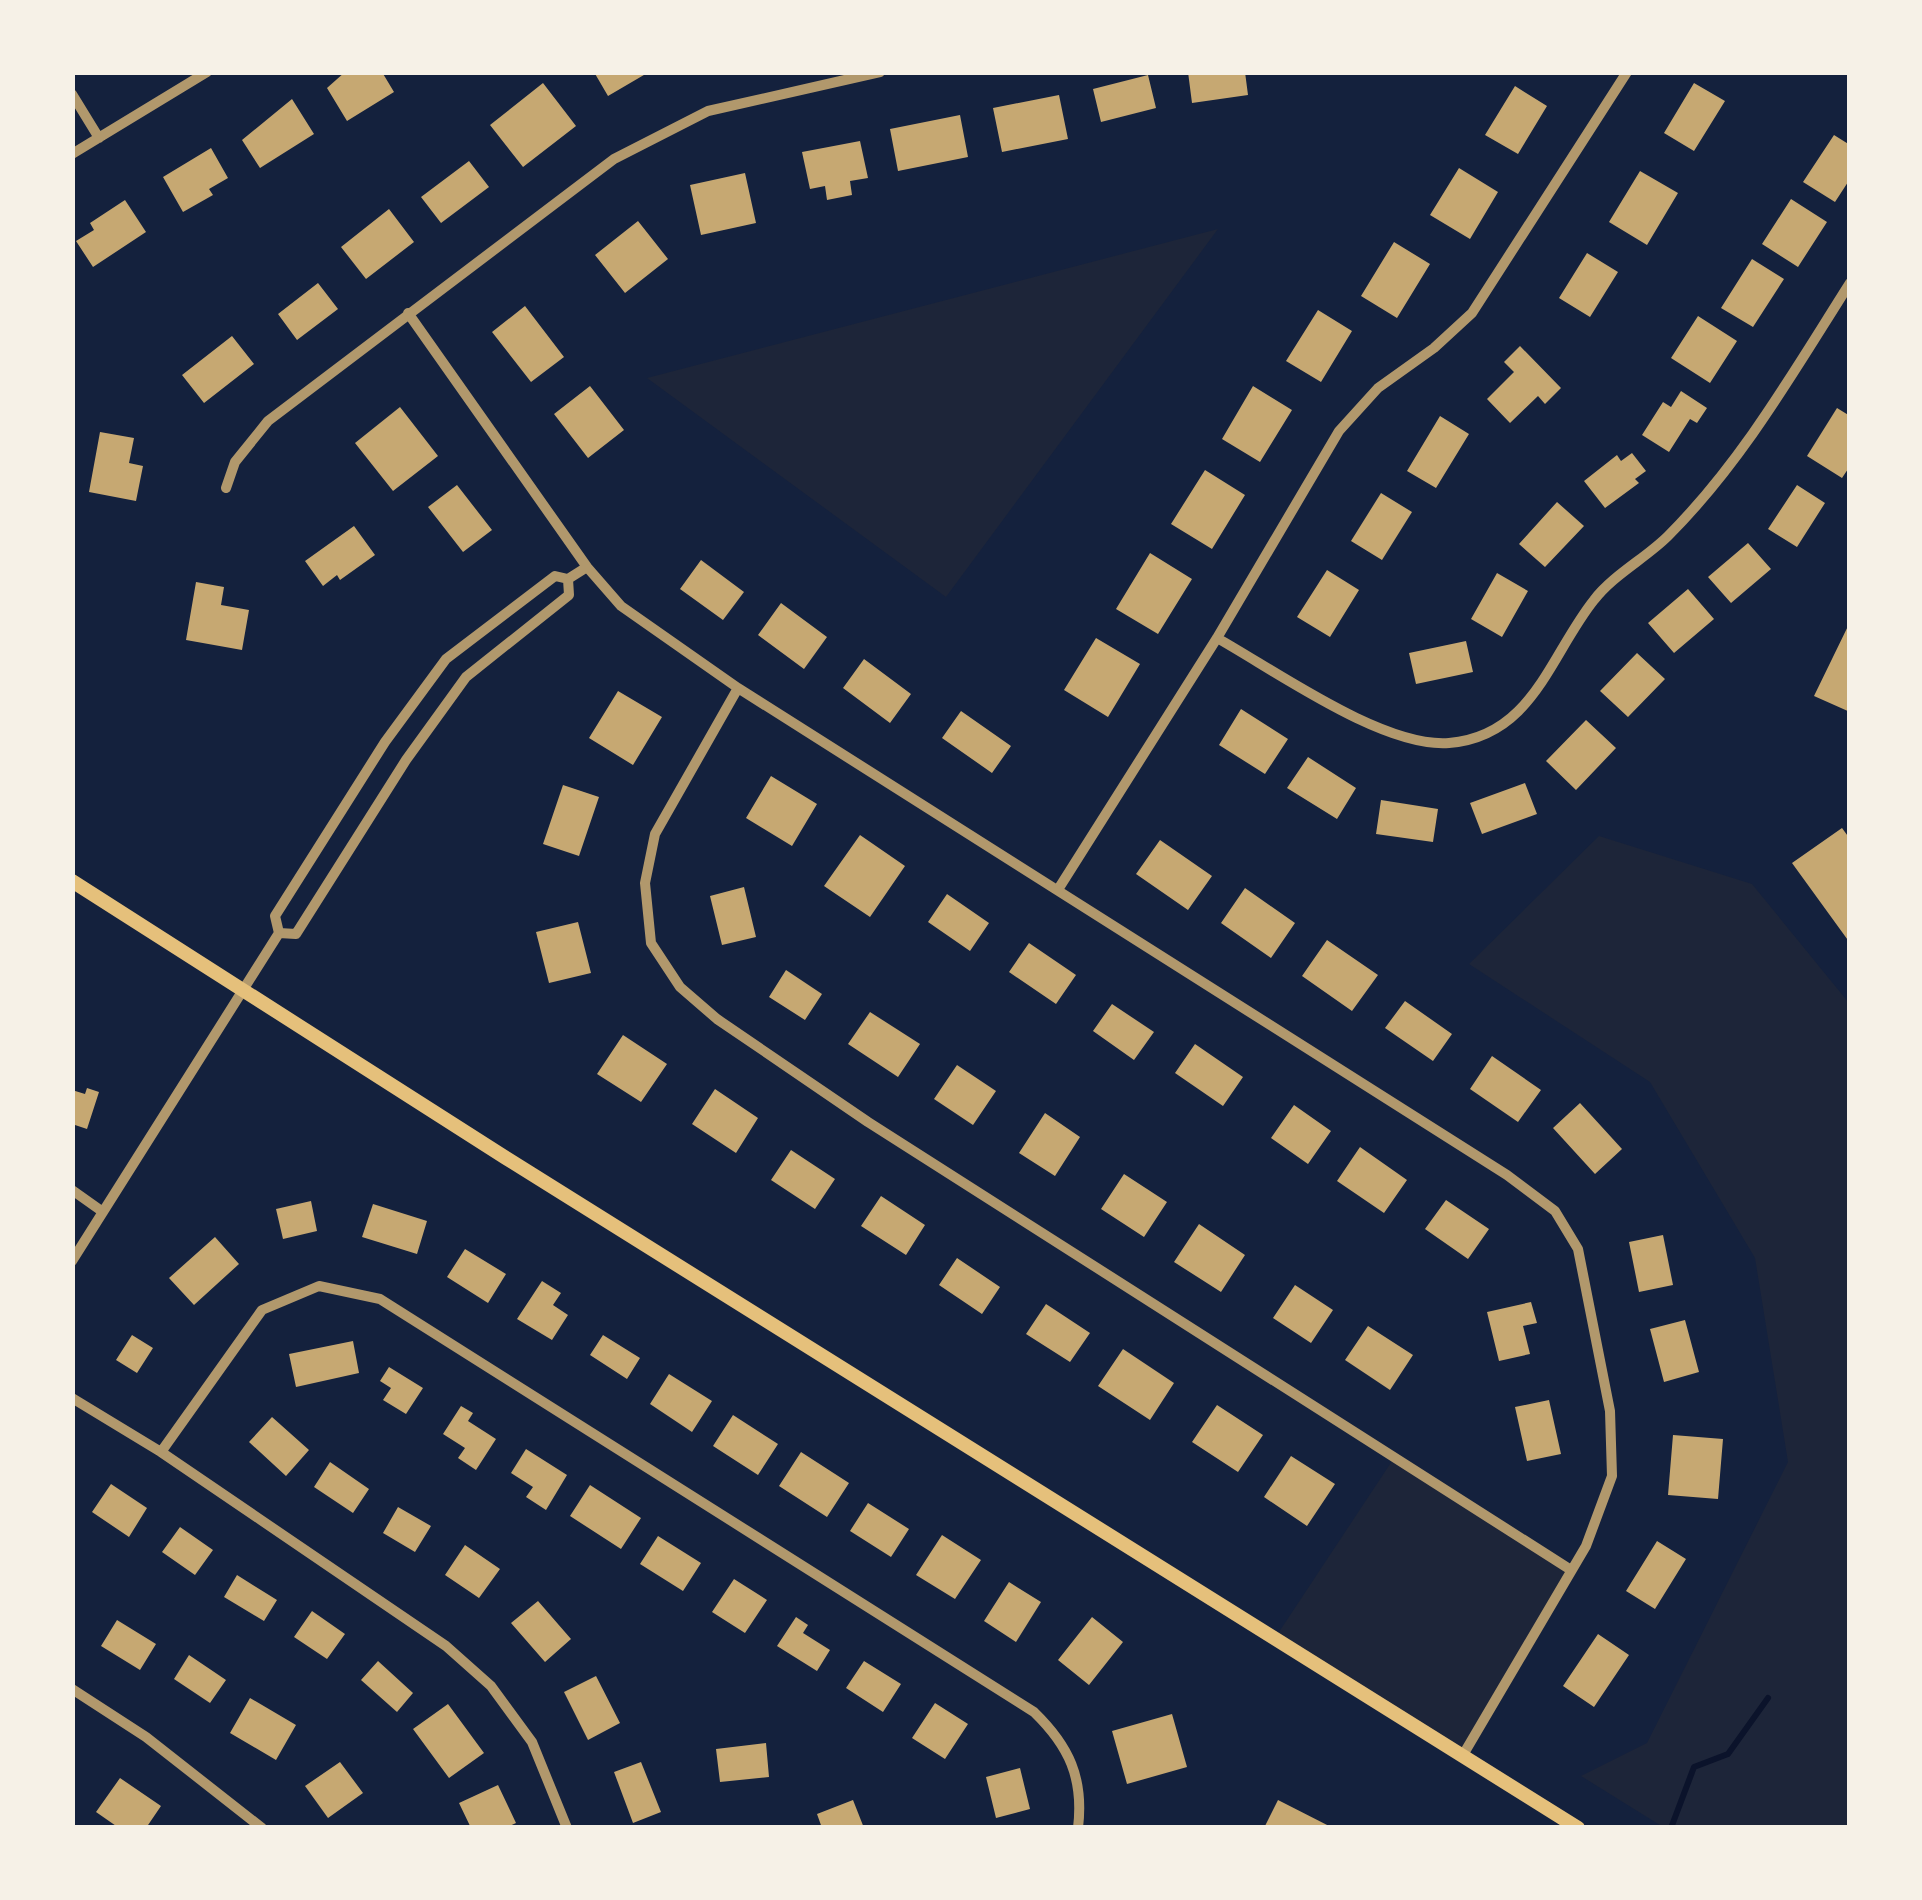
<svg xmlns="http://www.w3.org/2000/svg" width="1922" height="1900" font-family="'Varela Round',sans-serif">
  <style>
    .green { fill: #1d2539 }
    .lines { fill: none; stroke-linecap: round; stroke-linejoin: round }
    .stream { stroke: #0b132b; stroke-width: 6 }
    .building { fill: #c6a872 }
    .minor { stroke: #b1986c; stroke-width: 10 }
    .secondary { stroke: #e5c07b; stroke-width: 14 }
  </style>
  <rect width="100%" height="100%" fill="#14213d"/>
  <path class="green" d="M1218,229L946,597L647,378Z
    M1599,836L1752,884L1849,1003V1827H1663L1581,1776L1647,1743L1788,1462L1755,1258L1650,1082L1469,964Z
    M1396,1455L1571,1570L1463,1755L1275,1638Z"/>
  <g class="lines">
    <path class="stream" d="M1671,1828L1694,1767L1728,1754L1768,1698"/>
  </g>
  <path class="building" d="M345,72H382L394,92L347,121L327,88Z
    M594,72H649L608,96Z
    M1188,72H1245L1248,95L1192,103Z
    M1148,75L1156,108L1101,122L1093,89Z
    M543,83L576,126L523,167L490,125Z
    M1694,83L1725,101L1694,151L1664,133Z
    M1515,86L1547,106L1518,154L1485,135Z
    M1059,95L1068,139L1002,152L993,108Z
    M292,99L314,134L260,168L242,140Z
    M960,115L968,157L898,171L890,129Z
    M1834,135L1850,145V179L1835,202L1803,182Z
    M860,141L868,178L850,181L852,195L827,200L825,186L810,189L802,152Z
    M211,148L228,178L209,189L213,195L183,212L163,177Z
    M469,161L489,187L441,223L421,197Z
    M1459,168L1498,192L1470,239L1430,215Z
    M1640,171L1678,193L1647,245L1609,222Z
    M745,173L756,223L701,235L690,185Z
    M1791,199L1827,222L1798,267L1762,244Z
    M125,200L146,232L93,267L76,241L94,230L90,223Z
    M389,209L414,242L366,279L341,247Z
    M638,221L668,259L625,293L595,255Z
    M1394,242L1430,264L1397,318L1361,296Z
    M1587,253L1618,272L1590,317L1559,298Z
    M1752,259L1784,279L1753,327L1721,308Z
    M318,283L338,309L297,340L278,314Z
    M525,306L564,357L531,382L492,332Z
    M1318,310L1352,331L1321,382L1286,361Z
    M1698,316L1737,341L1710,383L1671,358Z
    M232,336L254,364L204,403L182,375Z
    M1520,346L1561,388L1545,404L1538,396L1510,423L1487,399L1514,372L1504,362Z
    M590,386L624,430L588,458L554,414Z
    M1253,386L1292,410L1260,462L1222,439Z
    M1681,391L1707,408L1697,423L1690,419L1669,452L1642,435L1663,402L1671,407Z
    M400,407L438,456L393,491L355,443Z
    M1837,408L1850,416V466L1842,478L1807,456Z
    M1440,416L1469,434L1436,488L1407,471Z
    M100,432L134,438L129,463L143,466L136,501L89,492Z
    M1632,453L1646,471L1635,479L1639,483L1605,508L1584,481L1617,455L1621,461Z
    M1205,470L1245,495L1212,549L1171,524Z
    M457,485L492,530L463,552L428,507Z
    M1797,485L1825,503L1797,547L1768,529Z
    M1381,493L1412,512L1382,560L1351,541Z
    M1557,502L1584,526L1545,567L1519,544Z
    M354,526L375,555L340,580L337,575L323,586L305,561Z
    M1748,543L1771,569L1731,603L1708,577Z
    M1150,553L1192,579L1158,634L1116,609Z
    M701,560L744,592L723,620L680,589Z
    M1327,570L1359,590L1330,637L1297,617Z
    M1497,573L1528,591L1502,637L1471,619Z
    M196,582L224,587L221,605L249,610L242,650L186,640Z
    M1688,589L1714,619L1674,653L1648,623Z
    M781,603L827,637L804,669L758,635Z
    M1850,622V712L1814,696Z
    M1096,638L1140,664L1108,717L1064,690Z
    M1466,641L1473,672L1416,684L1409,653Z
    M1637,653L1665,679L1628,717L1600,691Z
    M864,659L911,694L890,723L843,688Z
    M618,691L662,717L633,765L589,738Z
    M1241,709L1288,739L1265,774L1219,745Z
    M961,711L1011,746L992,773L942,738Z
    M1586,720L1616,748L1576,790L1546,761Z
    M1308,757L1356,788L1337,819L1287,788Z
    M771,776L817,804L792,846L746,818Z
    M1525,783L1537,814L1482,834L1470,803Z
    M563,785L599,797L579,856L543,844Z
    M1381,800L1438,809L1433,842L1376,834Z
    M1842,828L1850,839V943L1792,863Z
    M860,835L905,866L870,917L824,886Z
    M1160,840L1212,876L1188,910L1136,874Z
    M744,887L756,937L722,945L710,896Z
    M1245,888L1295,923L1271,958L1221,923Z
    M947,894L989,923L970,951L928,922Z
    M578,922L591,973L549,983L536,932Z
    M1327,940L1378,975L1352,1011L1302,976Z
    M1029,943L1076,975L1056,1004L1009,972Z
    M786,970L822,994L805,1020L769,997Z
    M1405,1001L1452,1034L1433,1061L1385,1028Z
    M1112,1004L1154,1032L1134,1060L1093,1031Z
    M870,1012L920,1044L898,1077L848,1044Z
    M623,1035L667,1064L641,1102L597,1074Z
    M1195,1044L1243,1077L1223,1106L1175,1073Z
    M1492,1056L1541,1090L1518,1122L1470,1089Z
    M957,1065L996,1091L973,1125L934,1099Z
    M87,1088L99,1092L87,1129L72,1124V1090L85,1094Z
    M715,1089L758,1118L736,1153L692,1124Z
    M1580,1103L1622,1149L1595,1174L1553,1128Z
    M1294,1105L1331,1131L1308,1164L1271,1138Z
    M1045,1113L1080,1137L1055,1176L1019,1153Z
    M1360,1147L1407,1180L1384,1213L1337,1181Z
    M791,1150L835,1179L815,1209L771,1180Z
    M1124,1174L1167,1202L1144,1237L1101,1209Z
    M881,1196L925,1225L906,1255L861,1226Z
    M1446,1200L1489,1229L1468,1259L1425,1229Z
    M311,1201L317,1231L283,1239L276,1209Z
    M373,1204L427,1221L417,1254L362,1237Z
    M1199,1224L1245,1255L1221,1292L1174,1262Z
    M1663,1235L1673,1285L1639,1292L1629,1242Z
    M215,1237L239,1264L194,1305L169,1278Z
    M465,1249L506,1274L488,1303L447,1277Z
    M957,1258L1000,1287L982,1314L939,1285Z
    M542,1281L561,1293L553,1305L568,1315L552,1340L517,1319Z
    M1295,1285L1333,1310L1311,1343L1273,1318Z
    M1531,1302L1537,1323L1523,1326L1530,1354L1499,1361L1487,1312Z
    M1046,1304L1090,1333L1070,1362L1026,1334Z
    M1685,1320L1699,1372L1664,1382L1650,1329Z
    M1368,1326L1413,1355L1390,1390L1345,1360Z
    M132,1335L153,1348L137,1373L116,1360Z
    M603,1335L640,1358L627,1379L590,1355Z
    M353,1341L359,1373L296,1387L289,1354Z
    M1123,1349L1174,1383L1150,1420L1098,1386Z
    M389,1367L423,1388L406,1414L383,1400L391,1388L380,1381Z
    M669,1374L712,1401L692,1432L650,1404Z
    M1549,1400L1561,1454L1527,1461L1515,1407Z
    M1217,1405L1263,1435L1238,1472L1192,1442Z
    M461,1406L473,1413L468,1421L496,1439L476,1470L458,1458L465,1448L443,1434Z
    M733,1415L778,1444L758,1475L713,1446Z
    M272,1417L309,1450L286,1476L249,1442Z
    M1673,1435L1723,1439L1718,1499L1668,1495Z
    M526,1449L567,1475L546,1510L526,1497L533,1487L511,1473Z
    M801,1452L849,1483L827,1517L779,1486Z
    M1291,1456L1335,1484L1307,1526L1264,1497Z
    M330,1462L369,1489L353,1513L314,1487Z
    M111,1484L147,1508L129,1537L92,1512Z
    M590,1485L641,1518L621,1549L570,1516Z
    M868,1503L909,1529L891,1557L850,1531Z
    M398,1507L431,1526L415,1552L383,1533Z
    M180,1527L213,1550L195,1575L162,1552Z
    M942,1535L981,1560L955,1599L916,1575Z
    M658,1536L701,1563L683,1591L640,1564Z
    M1657,1541L1686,1559L1655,1609L1626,1591Z
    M465,1545L500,1569L479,1598L445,1575Z
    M237,1575L277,1600L264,1621L224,1597Z
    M734,1579L767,1600L745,1633L712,1612Z
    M1009,1582L1041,1602L1016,1642L984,1621Z
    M538,1601L571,1639L545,1662L511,1623Z
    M312,1611L345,1634L327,1659L294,1637Z
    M796,1617L808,1625L803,1633L830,1650L817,1671L777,1646Z
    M1092,1617L1123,1642L1089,1685L1058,1660Z
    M117,1620L156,1644L140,1670L101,1646Z
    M1598,1634L1629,1655L1594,1707L1563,1686Z
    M189,1655L226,1680L210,1703L174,1679Z
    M378,1661L413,1693L397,1712L361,1680Z
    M864,1661L901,1684L883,1712L846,1688Z
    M596,1676L620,1723L588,1740L564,1692Z
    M250,1698L296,1725L276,1760L230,1733Z
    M935,1703L968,1724L945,1759L912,1738Z
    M448,1704L484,1753L449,1778L413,1729Z
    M1172,1714L1187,1767L1127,1784L1112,1731Z
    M766,1743L769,1777L720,1782L716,1749Z
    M340,1762L363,1793L328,1818L305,1786Z
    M641,1762L661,1812L633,1823L614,1772Z
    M1020,1768L1030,1809L996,1818L986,1777Z
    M120,1778L161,1806L146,1828H119L96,1812Z
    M498,1785L516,1823L505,1828H471L459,1803Z
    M853,1800L864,1828H822L817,1814Z
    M1278,1800L1333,1828H1264Z"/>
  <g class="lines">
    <path class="minor" d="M72,94L99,138
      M72,154L207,72
      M408,313L587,567L621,606L738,688L1507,1175L1555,1211L1578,1249L1610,1411L1612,1476L1586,1546L1463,1755
      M226,488L235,462L268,421L614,159L708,111L880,72
      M1217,638C1276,671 1383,748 1449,743C1533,736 1550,655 1594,600C1613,575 1646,558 1668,536C1742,462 1794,371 1850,283
      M738,688L655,834L645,883L651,943L680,987L717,1019L868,1122L1571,1570
      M1059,888L1217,638L1339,431L1378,388L1434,348L1472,313L1627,72
      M279,933L296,934L406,760L466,677L569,595L568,579
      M72,1190L103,1212
      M72,1261L279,933L275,916L385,742L446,659L555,576L568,579L587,567
      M72,1398L161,1452L446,1646L491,1686L532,1742L567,1828
      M161,1452L262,1310L319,1286L380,1299L1034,1712C1069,1746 1084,1778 1078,1828
      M72,1689L146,1737L262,1828"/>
    <path class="secondary" d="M72,881L506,1158L1578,1828"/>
  </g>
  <rect width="1922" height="1900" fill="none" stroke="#f6f1e7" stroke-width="150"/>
</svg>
